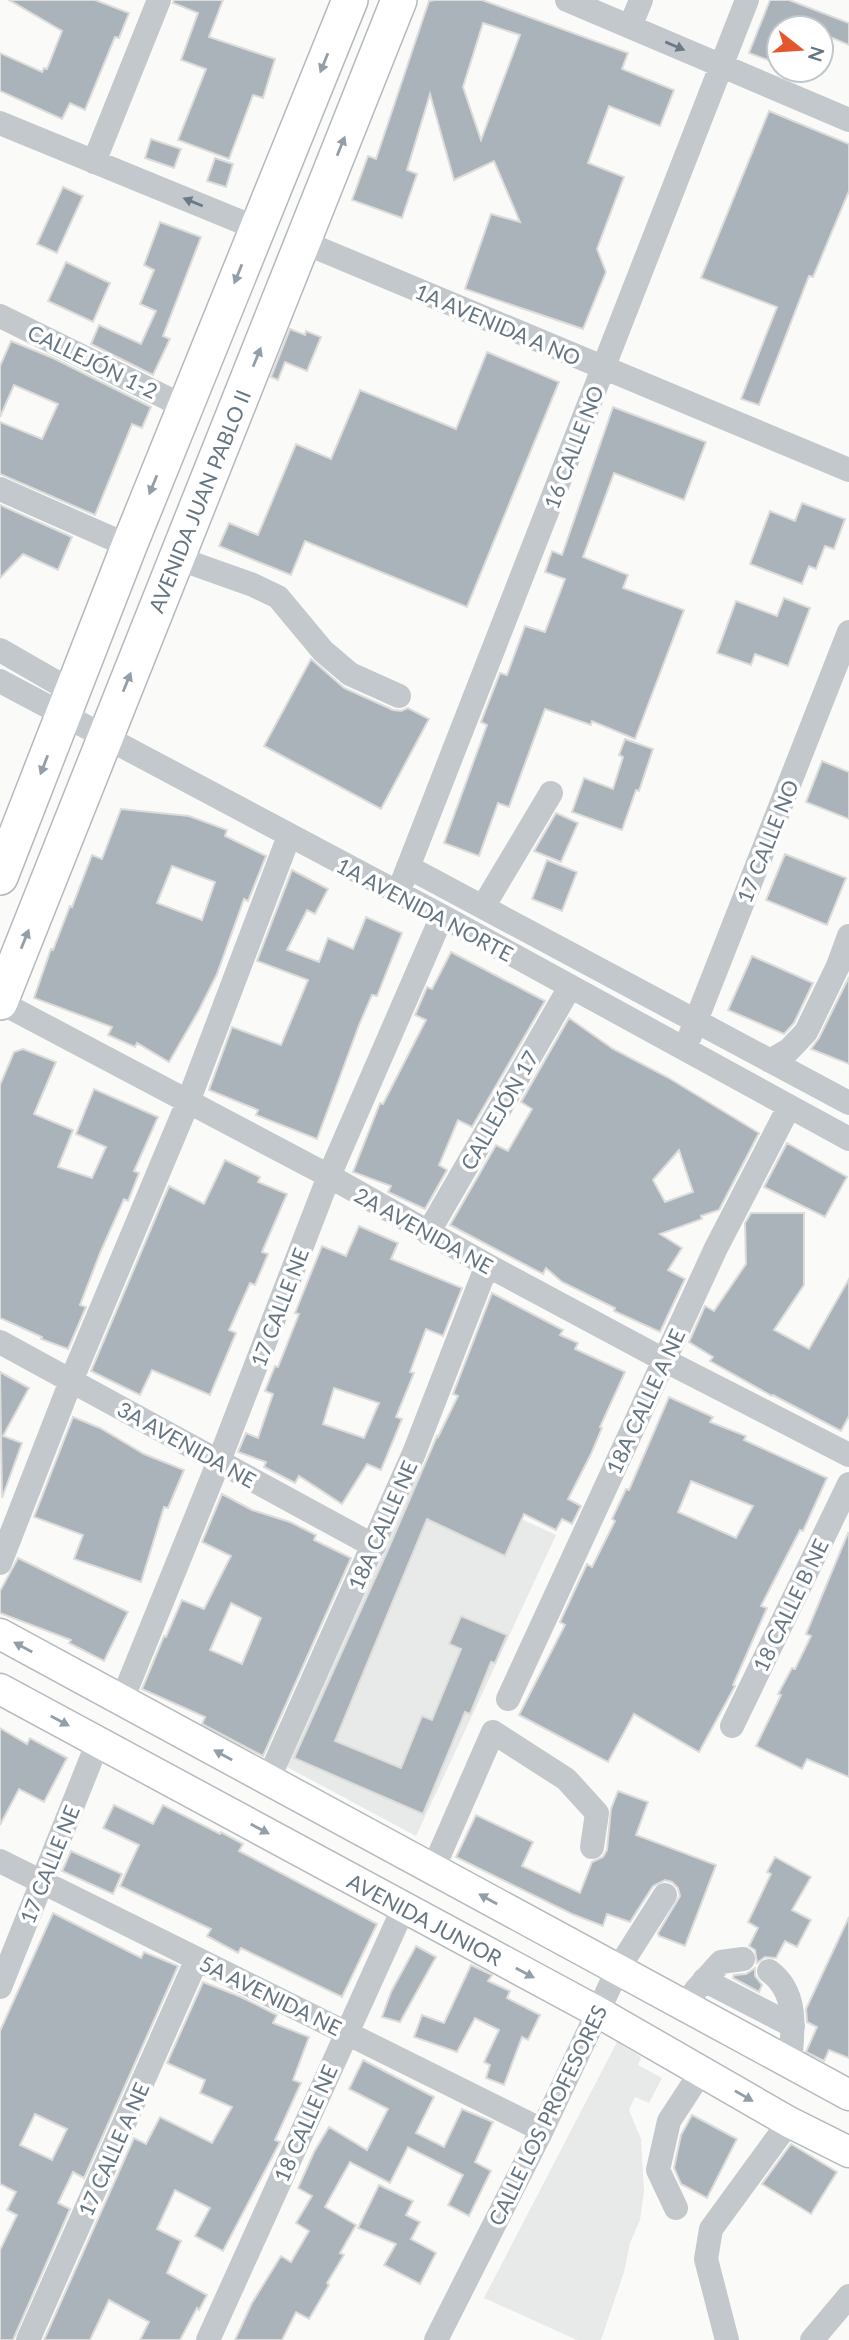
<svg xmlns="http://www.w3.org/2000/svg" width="849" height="2340" font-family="Lato,sans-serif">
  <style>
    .built { fill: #e8e9e9 }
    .building { fill: #aab3b9; stroke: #dcdcda; stroke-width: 2; fill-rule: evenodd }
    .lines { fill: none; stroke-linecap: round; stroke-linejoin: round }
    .major-casing { stroke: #b5babe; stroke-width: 33 }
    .highway-casing { stroke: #b4b9bd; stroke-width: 38 }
    .minor { stroke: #c3c8cc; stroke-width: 24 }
    .major { stroke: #fff; stroke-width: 30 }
    .highway { stroke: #fff; stroke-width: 35 }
    .oneway { fill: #6a7a87 }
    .oneway2 { fill: #939fa8 }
    .labels { text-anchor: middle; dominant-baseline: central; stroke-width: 7; stroke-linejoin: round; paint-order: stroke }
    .street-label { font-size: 21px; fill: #657683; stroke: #fff }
  </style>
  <rect width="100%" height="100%" fill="#fafaf8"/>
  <path class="built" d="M410,1468L556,1535L416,1836L287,1767Z
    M617,2042L641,2057L638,2065L662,2078L649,2103L635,2097L629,2110L641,2139L644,2192L640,2220L630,2243L624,2272L601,2340H577L484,2298Z"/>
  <path class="building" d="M9,0H95L129,13L119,38L115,37L85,110L70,103L62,119L0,91V53L42,72L44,68L47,69L62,31Z
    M174,0H223L209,37L275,59L263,98L253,95L229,159L178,140L206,69L181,60L198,13L173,3Z
    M436,0H482L628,53L622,69L674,90L660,126L609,106L588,163L624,177L597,249L606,272L583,329L465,289L491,214L520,222L494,161L454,180L430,94L407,170L417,174L402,218L352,200L368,156L376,159L429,1ZM483,23L520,35L481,140L463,87Z
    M770,0H789L849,23V45L821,33V28H779V64L749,53Z
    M769,111L849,144V191L813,277L809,276L759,405L741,399L777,307L701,278Z
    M151,139L181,149L174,168L145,158Z
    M215,158L233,164L226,187L207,181Z
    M63,187L83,196L57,253L37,244Z
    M160,222L201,237L163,336L170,339L153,375L91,344L99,325L141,344L156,311L140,304L154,270L144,265Z
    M66,262L110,283L93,322L48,301Z
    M290,329L305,335L306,331L321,337L307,371L285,362L278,380L271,377Z
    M11,341L53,358L151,407L142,428L132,424L95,515L0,474V422L42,439L58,404L14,385L0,417V366Z
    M487,352L559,382L467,607L305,541L291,575L219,546L229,523L258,535L296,444L331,459L360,390L456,429Z
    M613,407L706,442L684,500L614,473L583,557L628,575L623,588L684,610L635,739L592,721L591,725L545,709L509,807L498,803L479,856L444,843L487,725L481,722L500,673L507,675L525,626L545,632L565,579L545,572L552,551L562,555Z
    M802,503L845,519L834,549L825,546L816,569L809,566L802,584L750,564L770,511L795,521Z
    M0,505L72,537L58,570L23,554L0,578Z
    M784,598L810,608L788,666L755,654L751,665L717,653L736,601L777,616Z
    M311,659L344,688L393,710L401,711L408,708L429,719L381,809L264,746Z
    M625,739L653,749L639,791L636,790L622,830L572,812L584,778L613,789L623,757L619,755Z
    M822,761L849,772V819L806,802Z
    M121,809L189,816L227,830L225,836L266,856L248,901L244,899L217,974L199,1010L169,1062L137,1043L135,1047L108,1035L112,1027L34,998L51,949L53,950L70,906L72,907L92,855L102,859ZM172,866L215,882L202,920L157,903Z
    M556,813L578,823L561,862L534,851Z
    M785,854L846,878L827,925L766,900Z
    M547,860L577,872L562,911L532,899Z
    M292,870L328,889L315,914L307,910L287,950L319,962L328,938L353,949L366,917L402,933L377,996L372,995L359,1025L317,1139L256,1115L258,1110L209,1090L232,1027L281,1045L308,980L257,961Z
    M451,952L545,1001L472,1127L458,1120L439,1165L447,1170L425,1209L388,1192L391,1186L353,1172L380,1103L383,1104L426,1020L415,1015L427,987L432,989Z
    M752,956L813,983L794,1023L784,1034L728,1010Z
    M849,977V1064L811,1049L819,1038Z
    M569,1018L613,1049L667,1077L759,1133L719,1210L701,1216L702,1219L660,1234L682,1248L668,1270L685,1279L660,1332L614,1311L615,1308L562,1282L546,1268L543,1274L450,1225L496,1145L508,1151L532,1109L521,1102ZM679,1150L693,1192L665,1202L653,1180Z
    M23,1049L56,1062L34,1114L73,1130L58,1167L92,1178L106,1147L76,1134L94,1089L158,1117L134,1171L139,1173L128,1201L124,1199L100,1253L80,1305L86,1307L68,1349L41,1339L42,1337L0,1318V1085L14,1052Z
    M787,1143L847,1177L825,1217L764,1187Z
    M225,1160L260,1177L258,1182L287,1194L262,1252L268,1254L255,1285L250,1283L229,1330L236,1333L210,1395L152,1370L140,1395L91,1371L169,1186L204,1204Z
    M751,1213H804V1285L774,1330L809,1349L849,1279V1416L841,1431L773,1395L772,1396L710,1361L713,1357L689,1342L705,1306L714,1311L746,1264L745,1223Z
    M359,1226L398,1243L391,1259L462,1288L443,1336L426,1329L410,1372L414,1373L396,1417L402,1419L381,1470L367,1464L342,1504L299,1476L295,1483L264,1467L266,1462L238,1452L246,1433L258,1438L273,1394L265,1391L275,1366L278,1367L299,1314L295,1313L322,1246L346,1256ZM334,1388L379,1403L364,1438L323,1424Z
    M492,1293L563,1330L560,1335L578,1343L575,1349L625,1372L600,1427L602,1428L591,1454L568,1499L581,1506L572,1524L562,1519L556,1530L524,1514L505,1556L427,1519L335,1741L401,1768L422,1716L432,1720L461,1649L449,1644L461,1616L507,1635L495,1663L491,1662L470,1714L465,1712L423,1814L294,1758L387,1552L437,1436L438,1437L458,1396L453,1394Z
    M0,1372L29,1388L3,1436L22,1443L2,1498Z
    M669,1397L713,1417L710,1422L746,1436L744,1440L827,1478L803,1531L800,1530L761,1606L767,1608L733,1685L735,1686L699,1752L634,1714L608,1762L519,1715L565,1625L560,1622L578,1583L587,1564L592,1567L615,1521L612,1519L626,1489L629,1490ZM691,1481L753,1506L736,1538L678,1512Z
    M73,1417L100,1428L144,1454L184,1470L168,1508L164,1507L141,1582L74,1559L83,1535L34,1517Z
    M222,1494L252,1510L290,1522L316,1535L314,1540L351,1558L263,1756L202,1724L205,1717L142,1689L164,1636L166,1637L182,1600L204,1609L231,1556L202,1542ZM231,1603L261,1618L242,1664L210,1650Z
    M848,1533L849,1534V1777L807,1759L802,1769L756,1746L781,1695L778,1694L792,1668L795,1669L811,1636L806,1634Z
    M18,1558L128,1612L104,1661L69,1643L71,1640L0,1613V1591Z
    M0,1728L27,1744L30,1738L67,1758L44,1802L19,1789L0,1825Z
    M618,1791L648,1802L636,1835L716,1865L685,1946L659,1936L658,1933L680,1896L678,1888L672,1882L665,1880L653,1886L630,1922L607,1914L603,1926L572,1914L456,1857L476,1815L533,1842L522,1866L580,1893L592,1862L603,1857L607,1850L611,1809Z
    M114,1805L153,1824L163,1805L220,1834L221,1832L243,1844L239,1851L377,1924L342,1997L241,1948L238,1953L207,1936L211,1929L120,1886L139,1845L103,1828Z
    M71,1851L122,1874L113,1894L62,1871Z
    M775,1857L811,1877L792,1910L811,1920L797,1947L785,1941L776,1958L765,1957L757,1963L755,1950L749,1946L758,1928L748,1922L771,1874L767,1872Z
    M53,1913L141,1958L144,1952L178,1966L84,2178L73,2172L58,2203L70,2209L13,2340H0V2250L17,2215L7,2210L16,2192L0,2184V2031ZM35,2114L67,2129L52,2160L20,2145Z
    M849,1917V2058L829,2050L824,2061L806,2052L817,2027L807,2022L806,2009Z
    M416,1946L436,1957L400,2022L382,2017L391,1992Z
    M471,1965L492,1975L488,1981L510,1991L507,1998L540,2015L528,2040L522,2037L504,2085L486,2078L490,2065L484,2062L499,2030L475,2018L457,2052L414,2037L422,2015L444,2023Z
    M755,1968V1976L762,1985L759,1992L733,1978L734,1975L746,1974Z
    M203,1982L241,1997L277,2015L273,2023L309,2037L293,2080L301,2083L275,2140L280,2142L223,2251L195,2236L210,2208L175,2190L157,2229L181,2241L167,2273L207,2295L199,2310L197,2308L180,2340H140L149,2322L109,2300L90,2340H44L134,2138L146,2144L160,2117L212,2143L232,2107L200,2093L205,2080L167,2063Z
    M363,2060L434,2097L416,2133L444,2147L462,2109L493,2122L475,2162L491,2171L469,2216L448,2205L463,2175L408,2147L390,2183L350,2162L325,2207L356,2225L340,2253L344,2255L327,2283L329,2285L309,2319L296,2312L282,2340H235L252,2303L281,2256L291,2262L309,2231L296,2223L312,2196L298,2188L314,2152L329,2127L367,2150L388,2109L349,2089Z
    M692,2115L737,2139L707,2198L681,2184L674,2168L681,2135Z
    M791,2144L837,2172L811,2214L762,2184Z
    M379,2185L413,2201L406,2215L420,2222L411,2239L436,2253L420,2284L384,2265L396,2244L358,2228Z"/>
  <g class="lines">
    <g class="major-casing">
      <path id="major" d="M0,1634L849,2095
        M0,1689L598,2012L789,2122L849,2152"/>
    </g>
    <g class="highway-casing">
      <path id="highway" d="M0,877L129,546L350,0
        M0,1002L399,0"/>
    </g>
    <path class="minor" d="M567,0L849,120
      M630,27L641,0
      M0,123L256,228
      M94,162L159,0
      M303,242L849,470
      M0,316L185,407
      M0,489L129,546
      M177,558L253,585L278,597L323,651L350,674L399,696
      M0,650L73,692
      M0,681L442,916L849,1139
      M408,867L849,1103
      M398,893L747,0
      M483,907L551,793
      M0,1002L329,1176L487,1265L664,1360L849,1455
      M690,1036L849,632
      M770,1061L789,1050L806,1032L838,966L849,936
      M428,1233L570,987
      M0,1342L374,1546
      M0,1563L71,1381L188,1102L289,836
      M508,1699L716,1248L789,1107
      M122,1700L219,1461L329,1176L442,916
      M732,1726L849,1484
      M268,1780L414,1453L487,1265
      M0,1861L542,2130
      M433,1869L493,1732L566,1779L597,1813L592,1847
      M769,1971C799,1993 793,2030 790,2063
      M704,1980L793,2026
      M0,1987L98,1742
      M695,1991L721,1962L743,1959
      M676,2208L658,2170L669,2121L701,2072
      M28,2340L197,1959
      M208,2340L404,1907
      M436,2340L542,2130L618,1969L665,1895
      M727,2340L706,2259L711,2229L789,2122
      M812,2340L849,2296"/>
    <use href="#major" class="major"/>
    <use href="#highway" class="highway"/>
  </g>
  <defs><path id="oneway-solid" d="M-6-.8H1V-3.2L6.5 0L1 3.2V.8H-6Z" transform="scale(1.75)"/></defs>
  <g class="oneway">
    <use href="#oneway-solid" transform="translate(675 46) rotate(23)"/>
    <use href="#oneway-solid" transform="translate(193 202) rotate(-158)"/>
  </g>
  <g class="oneway2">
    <use href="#oneway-solid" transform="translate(324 63) rotate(112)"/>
    <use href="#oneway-solid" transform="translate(341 146) rotate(-68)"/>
    <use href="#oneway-solid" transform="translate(238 274) rotate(112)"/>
    <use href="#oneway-solid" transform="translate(257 357) rotate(-68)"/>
    <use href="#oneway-solid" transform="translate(153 485) rotate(112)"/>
    <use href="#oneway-solid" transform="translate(127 682) rotate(-68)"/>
    <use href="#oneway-solid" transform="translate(44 765) rotate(111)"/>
    <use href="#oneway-solid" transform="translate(25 939) rotate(-68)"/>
    <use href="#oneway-solid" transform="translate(23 1647) rotate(-152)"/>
    <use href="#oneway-solid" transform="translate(60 1721) rotate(28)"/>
    <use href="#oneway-solid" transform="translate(223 1755) rotate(-151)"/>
    <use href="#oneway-solid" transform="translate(260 1829) rotate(28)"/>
    <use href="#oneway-solid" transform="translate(488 1899) rotate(-151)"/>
    <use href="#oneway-solid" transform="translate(525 1973) rotate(28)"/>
    <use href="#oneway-solid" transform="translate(744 2096) rotate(30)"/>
  </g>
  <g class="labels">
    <g class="street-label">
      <text transform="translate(498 324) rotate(23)">1A AVENIDA A NO</text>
      <text transform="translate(93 361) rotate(26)">CALLEJÓN 1-2</text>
      <text transform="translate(573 447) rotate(-69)">16 CALLE NO</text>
      <text transform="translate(199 501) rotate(-68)">AVENIDA JUAN PABLO II</text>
      <text transform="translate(767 841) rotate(-68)">17 CALLE NO</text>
      <text transform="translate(425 909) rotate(28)">1A AVENIDA NORTE</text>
      <text transform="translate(499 1110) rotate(-60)">CALLEJÓN 17</text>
      <text transform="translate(424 1230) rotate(29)">2A AVENIDA NE</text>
      <text transform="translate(279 1307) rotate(-69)">17 CALLE NE</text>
      <text transform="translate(645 1401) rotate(-65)">18A CALLE A NE</text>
      <text transform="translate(187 1444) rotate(29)">3A AVENIDA NE</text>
      <text transform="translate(382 1525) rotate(-66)">18A CALLE NE</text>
      <text transform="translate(790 1605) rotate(-64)">18 CALLE B NE</text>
      <text transform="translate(49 1864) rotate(-68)">17 CALLE NE</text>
      <text transform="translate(425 1919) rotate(28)">AVENIDA JUNIOR</text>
      <text transform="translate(271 1995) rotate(26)">5A AVENIDA NE</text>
      <text transform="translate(547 2115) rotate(-64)">CALLE LOS PROFESORES</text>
      <text transform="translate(305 2123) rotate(-66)">18 CALLE NE</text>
      <text transform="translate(113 2149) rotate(-66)">17 CALLE A NE</text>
    </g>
  </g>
  <g transform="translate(800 49) rotate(107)"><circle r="33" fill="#ffffff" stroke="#c1c8cd" stroke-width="2"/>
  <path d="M0-5L12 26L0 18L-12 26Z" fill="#e4572e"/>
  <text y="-10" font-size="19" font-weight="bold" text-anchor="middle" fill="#657683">N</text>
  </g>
</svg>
